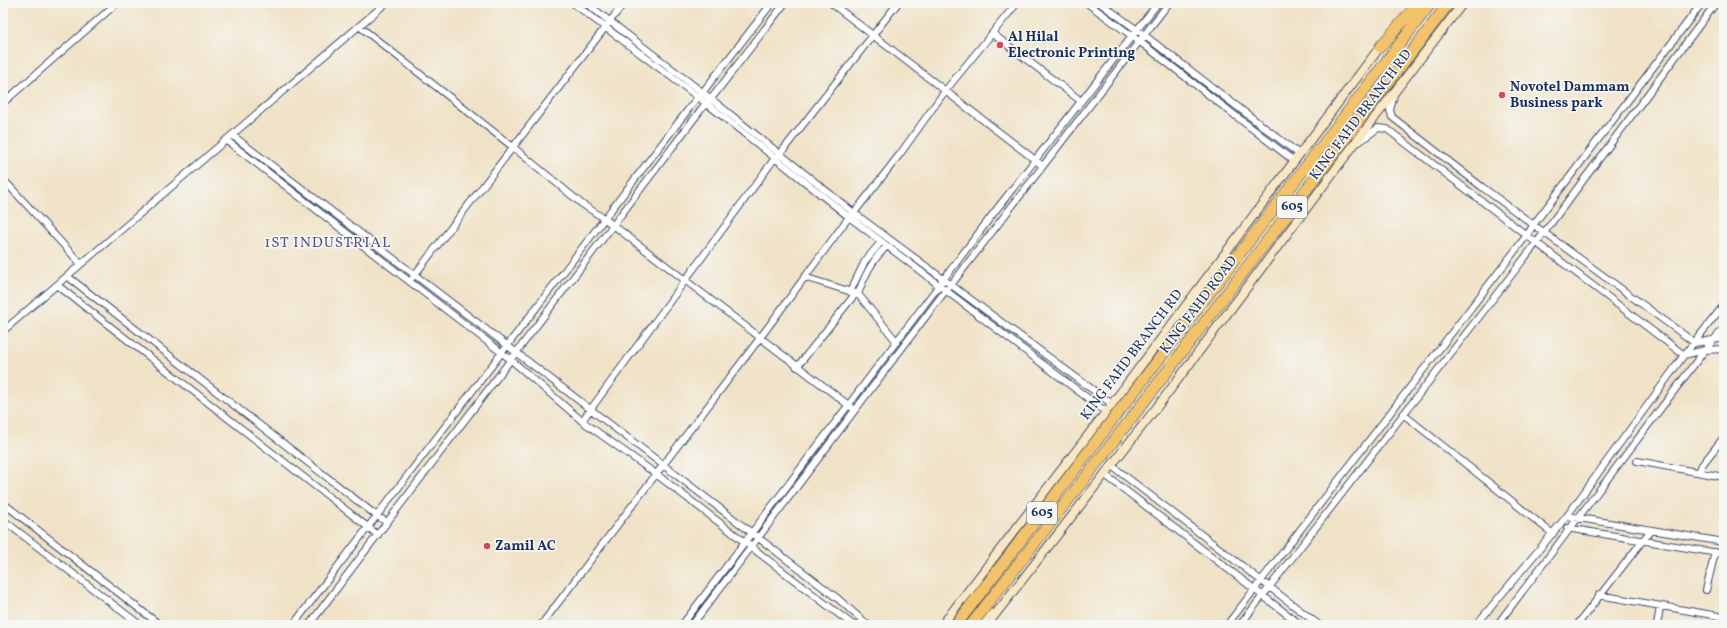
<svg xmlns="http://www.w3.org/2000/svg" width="1727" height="628" font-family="Vollkorn,serif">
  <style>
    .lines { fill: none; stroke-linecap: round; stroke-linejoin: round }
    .street-casing { stroke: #3b4a6e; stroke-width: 8 }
    .secondary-casing { stroke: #3b4a6e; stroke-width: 10 }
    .highway-casing { stroke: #3b4a6e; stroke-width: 12 }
    .street { stroke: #fff; stroke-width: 6 }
    .secondary { stroke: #fae7c3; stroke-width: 8 }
    .highway { stroke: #f2c36a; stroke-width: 11 }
    .highway-bridge-casing { stroke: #3b4a6e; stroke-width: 12; stroke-linecap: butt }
    .highway-bridge { stroke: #f2c36a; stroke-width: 11 }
    .poi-dot { fill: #d1495b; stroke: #f6f6f2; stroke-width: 1.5 }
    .labels { text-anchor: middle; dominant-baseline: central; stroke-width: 3.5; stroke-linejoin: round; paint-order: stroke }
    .shield { fill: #f6f6f2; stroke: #5d6b8a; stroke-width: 1 }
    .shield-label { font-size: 13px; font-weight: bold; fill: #1b2f5e }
    .poi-label { font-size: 14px; font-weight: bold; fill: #1b2f5e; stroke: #f6f6f2; text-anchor: start }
    .street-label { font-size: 14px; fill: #1b2f5e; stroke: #f6f6f2 }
    .neighbourhood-label { font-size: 15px; letter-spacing: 1px; fill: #585482; stroke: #f6f6f2 }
  </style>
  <rect width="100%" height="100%" fill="#f6f6f2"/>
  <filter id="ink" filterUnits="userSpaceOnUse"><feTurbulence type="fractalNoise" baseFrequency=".025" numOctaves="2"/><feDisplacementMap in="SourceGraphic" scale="8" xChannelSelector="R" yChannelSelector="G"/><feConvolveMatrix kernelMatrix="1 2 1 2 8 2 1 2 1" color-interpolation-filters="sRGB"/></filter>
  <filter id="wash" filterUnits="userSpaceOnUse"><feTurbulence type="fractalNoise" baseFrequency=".012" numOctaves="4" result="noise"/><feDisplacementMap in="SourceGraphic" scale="16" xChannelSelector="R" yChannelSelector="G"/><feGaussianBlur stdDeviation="0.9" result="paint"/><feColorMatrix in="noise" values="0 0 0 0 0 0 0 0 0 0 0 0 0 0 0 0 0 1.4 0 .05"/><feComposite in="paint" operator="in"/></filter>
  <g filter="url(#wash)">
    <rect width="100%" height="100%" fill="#f0e2c6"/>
  </g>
  <g filter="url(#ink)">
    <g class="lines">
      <g class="street-casing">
        <path id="street" d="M573,3L706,103L849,217L1106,412
          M586,3L711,99L854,213L1112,404
          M831,3L1043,166
          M1087,3L1139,41L1294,161
          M1100,3L1144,35L1299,154
          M359,26L513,147L582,204L605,219L851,407
          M993,34L1081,101
          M1394,95L1390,110L1392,117L1482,187L1695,343L1724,338
          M3,103L117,3
          M232,135L837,598L868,625
          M226,140L510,359L582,421L656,474L853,625
          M1359,142L1378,128L1387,129L1684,355L1705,350L1724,349
          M3,179L81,264
          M67,276L377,516L387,522
          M413,277L624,3
          M804,277L858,294L897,342
          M57,285L378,535
          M850,292L865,261L881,242
          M858,294C865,275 872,260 887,246
          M3,331L386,3
          M797,367L856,293
          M1403,414L1553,534
          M582,421L775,158L780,154L898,3
          M1637,461L1724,477
          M1112,466L1319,625
          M1699,472L1702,465L1724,437
          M1104,474L1301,625
          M3,503L160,625
          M1567,516L1724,542
          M3,520L140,625
          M1567,528L1724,554
          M1706,590L1715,552
          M1599,595L1724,617
          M293,625L697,98L702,93L772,3
          M309,625L706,103L711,99L785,3
          M541,625L760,338L849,217L854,213L900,154L945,91L1017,3
          M682,625L996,210L1158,3
          M692,625L946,290L951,285L1169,3
          M1227,625L1527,235L1534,224L1702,3
          M1240,625L1537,242L1716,3
          M1476,625L1567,516L1684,355L1724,305
          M1497,625L1705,350L1724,328
          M1577,625L1651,530
          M1657,625L1660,607"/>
      </g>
      <g class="secondary-casing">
        <path id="secondary" d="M980,582C972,594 961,610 973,623L979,624L991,613
          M942,625L1106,412L1383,43
          M987,625L1164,398L1353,146L1463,3"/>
      </g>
      <g class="highway-casing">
        <path id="highway" d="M1380,47L1419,3
          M1127,401L1431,3
          M1137,411L1449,3"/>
      </g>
      <use href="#street" class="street"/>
      <use href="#secondary" class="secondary"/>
      <use href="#highway" class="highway"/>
      <g class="highway-bridge-casing">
        <path id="highway-bridge" d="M956,625L1127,401
          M971,625L1137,411"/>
      </g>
      <use href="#highway-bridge" class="highway-bridge"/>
    </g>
  </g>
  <g class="poi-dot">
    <circle cx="1000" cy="45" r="4"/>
    <circle cx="1502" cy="95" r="4"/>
    <circle cx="487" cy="546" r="4"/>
  </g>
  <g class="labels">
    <g class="shield">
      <rect x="1277" y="196" width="30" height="22" rx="3"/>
      <rect x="1027" y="502" width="30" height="22" rx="3"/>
    </g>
    <g class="shield-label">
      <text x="1292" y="207">605</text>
      <text x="1042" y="513">605</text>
    </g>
    <g class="poi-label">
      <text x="1008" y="37">Al Hilal<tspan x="1008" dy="16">Electronic Printing</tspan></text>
      <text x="1510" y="87">Novotel Dammam<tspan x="1510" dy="16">Business park</tspan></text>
      <text x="495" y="546">Zamil AC</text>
    </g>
    <g class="street-label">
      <text transform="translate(1361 115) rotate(-53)">KING FAHD BRANCH RD</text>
      <text transform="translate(1199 305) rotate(-53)">KING FAHD ROAD</text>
      <text transform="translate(1132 355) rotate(-53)">KING FAHD BRANCH RD</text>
    </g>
    <g class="neighbourhood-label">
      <text x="328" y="243">1ST INDUSTRIAL</text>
    </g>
  </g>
  <rect width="1727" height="628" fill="none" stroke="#f6f6f2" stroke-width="16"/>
</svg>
